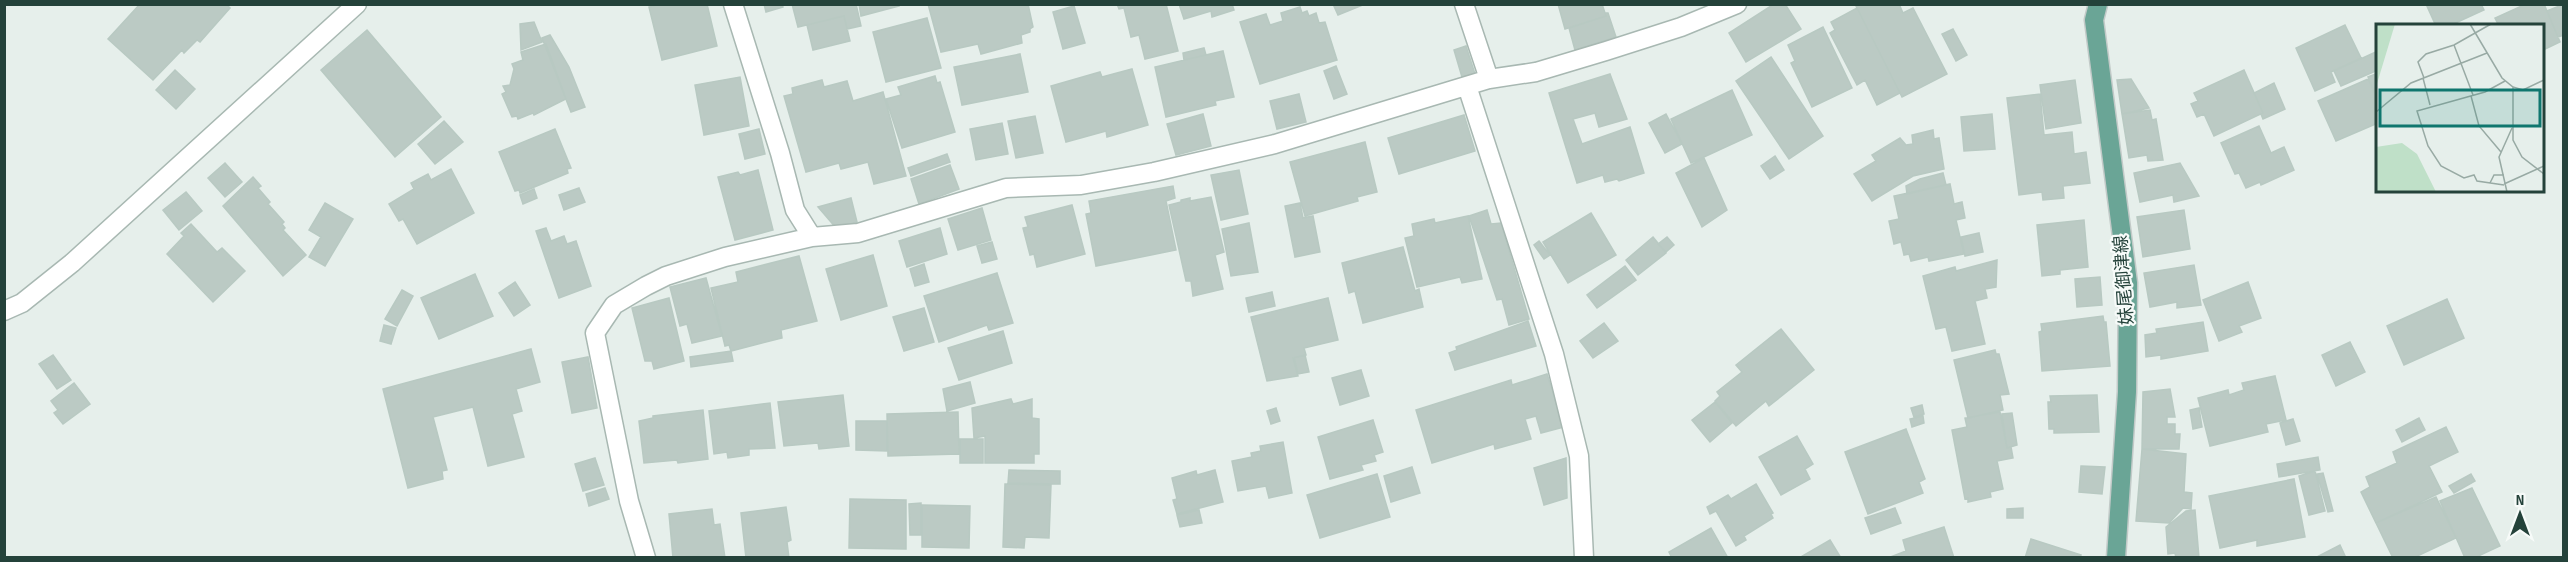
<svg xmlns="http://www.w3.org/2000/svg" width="2568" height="562" font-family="'Sofia Sans Condensed','Noto Sans JP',sans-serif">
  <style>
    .building { fill: #bbcac4; stroke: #b8c9c2; stroke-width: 1.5 }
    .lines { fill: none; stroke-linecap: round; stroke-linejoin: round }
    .minor-casing { stroke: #a8b8b2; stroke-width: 21 }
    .primary-casing { stroke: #c2cac8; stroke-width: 21 }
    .minor { stroke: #fff; stroke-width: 18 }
    .primary { stroke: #6aa596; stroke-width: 18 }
    .labels { text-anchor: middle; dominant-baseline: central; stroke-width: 4.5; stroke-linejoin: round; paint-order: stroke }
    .street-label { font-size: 18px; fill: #24423a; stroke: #f7fbf9 }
    .inset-road { fill: none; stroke: #98aaa4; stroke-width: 1.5 }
    .view { fill: #0f766e; fill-opacity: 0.15; stroke: #0f766e; stroke-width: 3 }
    .inset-edge { fill: none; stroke: #24423a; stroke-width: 3 }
  </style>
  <rect width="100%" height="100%" fill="#e6efeb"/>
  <path class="building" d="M140,4H226L230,8L200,42L197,40L184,53L182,50L153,80L108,39Z
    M661,4H707L717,46L662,60L649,7Z
    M764,4H782L783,7L766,12Z
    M792,4H856L861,26L847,29L844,16L798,27Z
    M859,4H898L899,6L861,16Z
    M928,4H1028L1033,27L1030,29V32L1021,35L1022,43L981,54L978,44L941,52Z
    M1117,4H1166L1178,51L1145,59L1139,35L1131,37L1124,8L1119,9Z
    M1179,4H1232L1234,10L1212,17L1211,11L1184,19Z
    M1333,4H1365L1338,15Z
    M1558,4H1602L1606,16L1565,29Z
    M1774,4H1785L1801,29L1746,62L1729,33Z
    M1855,4H1899L1903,13L1913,8L1947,74L1902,97Z
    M2426,4H2481L2484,10L2449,26H2436Z
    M2526,4H2544L2560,42L2543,50L2542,26H2499L2495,18Z
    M2564,4V35L2558,37L2547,11Z
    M1074,6L1085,43L1063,49L1053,12Z
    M1300,7L1302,13L1307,11L1309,16L1316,13L1319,23L1325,22L1337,60L1260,84L1240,22L1266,14L1270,25L1283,21L1281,13Z
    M1857,8L1900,93L1877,105L1865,80L1857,85L1830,33L1835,30L1831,22Z
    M1605,13H1608L1616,37L1575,50L1569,28L1606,16Z
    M844,16L850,41L813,50L807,25Z
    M927,18L941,68L886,82L873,32Z
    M534,22L542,42L521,50L520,24Z
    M2345,25L2361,58L2331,72L2335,82L2315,91L2296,48Z
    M1823,27L1852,88L1812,107L1791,63L1795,61L1788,45Z
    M1953,29L1967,55L1956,61L1942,34Z
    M367,30L441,117L395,157L321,70Z
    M550,35L569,67L585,107L571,112L542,38Z
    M546,44L566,99L534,115L533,113L518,119L517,116L512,117L502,94L506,92L503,86L510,85L514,69L512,64L523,60L521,52Z
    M1466,46L1475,74L1462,77L1454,50Z
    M1204,48L1206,55L1184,60L1183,53Z
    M1223,51L1234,97L1215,101L1216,105L1166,117L1155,67Z
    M2378,51V70L2341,86L2334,71Z
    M1020,54L1028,92L962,105L954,67Z
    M1771,57L1823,136L1789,159L1736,81Z
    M1336,66L1347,94L1334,99L1324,71Z
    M1132,69L1148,125L1107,137L1106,131L1066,142L1051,86L1100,72L1102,77Z
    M175,70L195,89L176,109L156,90Z
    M2244,70L2263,113L2214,136L2204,114L2197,117L2191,104L2198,101L2194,93Z
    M2378,73V99L2368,77Z
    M1610,74L1627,119L1599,127L1595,113L1573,119L1582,144L1630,127L1644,173L1619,181L1617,179L1605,182L1603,175L1577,183L1549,93Z
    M935,76L937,83L940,82L955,132L902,148L886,99L901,95L898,87Z
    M740,77L749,126L704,135L695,85Z
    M2131,79L2149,108L2122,114L2117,80Z
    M2368,79L2378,100V123L2336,141L2318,101Z
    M822,80L824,87L847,81L853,101L883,92L906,176L874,184L868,162L841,169L839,163L806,172L784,96L793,94L792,88Z
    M2075,80L2081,123L2046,129L2040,85Z
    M2274,83L2285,109L2263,119L2261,114L2263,113L2254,93Z
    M1732,90L1752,135L1691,163L1671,119Z
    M1299,94L1306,122L1277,129L1270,101Z
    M2040,94L2044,135L2072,132L2074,154L2086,152L2090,183L2063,186L2064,198L2043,200L2042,192L2019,195L2007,98Z
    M2150,110L2152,120L2156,119L2163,160L2148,161L2147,155L2129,158L2122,114Z
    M1203,114L1211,146L1176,155L1167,124Z
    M1666,114L1682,144L1665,153L1649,123Z
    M1992,114L1995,149L1964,151L1961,117Z
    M1464,115L1475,151L1399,174L1388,138Z
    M1035,116L1043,153L1016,158L1008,121Z
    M444,121L463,142L435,164L418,144Z
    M1002,123L1008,154L976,160L970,129Z
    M2259,126L2271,153L2284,147L2294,170L2261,185L2260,182L2246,188L2239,173L2235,174L2221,143Z
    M555,129L571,168L567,169L568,173L520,193L519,190L515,191L499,152Z
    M759,129L765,154L745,159L739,134Z
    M1933,130L1934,139L1939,138L1944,169L1913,176L1872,201L1854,174L1876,161L1872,155L1900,138L1906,145L1913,144L1912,135Z
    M1365,142L1377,192L1357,197L1358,201L1305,216L1290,162Z
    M947,154L950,162L911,176L908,168Z
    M1775,156L1784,170L1770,179L1761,166Z
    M1704,158L1727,210L1702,227L1676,173Z
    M225,163L242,182L225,197L208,178Z
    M2180,163L2199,196L2174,202L2173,195L2140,202L2134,173Z
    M950,165L959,189L919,204L911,179Z
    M451,169L474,213L417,244L403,219L399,221L389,204L414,189L411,183L428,174L431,180Z
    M758,170L773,230L735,240L718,177L738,172L740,175Z
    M1239,170L1248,214L1221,220L1211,175Z
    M1943,173L1946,185L1907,194L1906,186L1920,179Z
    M253,177L261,186L258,188L270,202L268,204L284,222L282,224L285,228L283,230L306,255L283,276L223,206Z
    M1950,184L1954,204L1962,202L1965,218L1956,220L1964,254L1929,261L1928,257L1911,261L1909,254L1904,255L1901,242L1894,244L1889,221L1899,219L1894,196Z
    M1173,186L1175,198L1166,201L1176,250L1096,266L1086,214L1091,213L1089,201Z
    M579,188L585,202L564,210L559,195Z
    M534,189L537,198L523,204L520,195Z
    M186,192L202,211L179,230L163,210Z
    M1211,197L1224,252L1215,255L1223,289L1193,296L1191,281H1186L1169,205L1181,202V200L1190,198V201Z
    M851,198L857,222L836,228L818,207Z
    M325,203L353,219L325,266L309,257L321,237L309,230Z
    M1300,203L1303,218L1313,216L1320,252L1295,257L1285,206Z
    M1072,205L1085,254L1037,267L1034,254L1030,255L1023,228L1028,227L1025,217Z
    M982,208L991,240L958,250L948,219Z
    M1487,210L1491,224L1501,223L1529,319L1509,325L1502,299L1497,300L1469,216Z
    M2184,210L2190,249L2143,257L2137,217Z
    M1591,213L1616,255L1568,283L1543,242Z
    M1468,216L1482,279L1462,283L1460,277L1417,287L1405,238L1414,236L1412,224L1434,219L1435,223Z
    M2084,220L2088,267L2060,270V274L2042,276L2037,225Z
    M1249,223L1258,272L1231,276L1222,229Z
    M191,224L217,252L222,248L245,271L213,302L167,254L184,236L181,233Z
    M546,228L551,241L564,236L567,244L576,241L591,286L559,298L536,231Z
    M940,228L947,254L907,267L899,241Z
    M1979,233L1983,252L1965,256L1961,237Z
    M1653,237L1666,253L1638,275L1626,260Z
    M1667,237L1674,245L1666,252L1658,244Z
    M1539,241L1550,255L1544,259L1534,245Z
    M992,242L997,259L982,263L977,246Z
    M1403,247L1415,291L1419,289L1423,307L1363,323L1355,291L1349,293L1342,263Z
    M873,255L887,306L841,320L826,269Z
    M799,256L817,321L781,330L782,338L731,351L729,345L725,346L711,288L738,282L736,272Z
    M1997,260L1996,287L1985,289L1987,298L1975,301L1985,344L1952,351L1946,327L1936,329L1923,276L1955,267L1956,271Z
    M924,264L929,282L915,286L910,269Z
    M2194,265L2201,305L2177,308V302L2150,307L2144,273Z
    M1625,266L1636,280L1597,308L1587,295Z
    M997,273L1013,323L989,330L987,325L939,342L924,296Z
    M475,274L493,316L439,339L421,298Z
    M2100,277L2102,305L2077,307L2075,279Z
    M706,278L722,336L692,343L687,324L680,326L670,287Z
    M515,282L530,305L514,316L499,293Z
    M2248,282L2261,318L2239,326L2242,332L2219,341L2203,300Z
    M402,290L413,296L397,326L385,319Z
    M1272,292L1275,306L1249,312L1246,298Z
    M669,298L684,361L654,369L652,361H645L632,308Z
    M1328,298L1338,340L1304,348L1306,355L1293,358L1298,376L1267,381L1251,317Z
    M2447,299L2464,338L2404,365L2387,326Z
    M924,308L934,342L904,351L893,317Z
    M2103,316L2104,322H2106L2110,366L2042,371L2039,332L2042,331L2041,324Z
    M1528,321L1536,346L1455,370L1449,353L1457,350L1456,347Z
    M2203,322L2208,351L2161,359V355L2146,357L2145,335L2157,333L2156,329Z
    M1604,323L1618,341L1593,358L1580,341Z
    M384,325L396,328L391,344L380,341Z
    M1781,329L1814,370L1769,406L1766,401L1736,426L1715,401L1720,396L1717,392L1742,372L1736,365Z
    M1003,331L1012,363L959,380L948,348Z
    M2350,342L2365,372L2336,386L2322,355Z
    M531,349L540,382L516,389L522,411L512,414L524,457L488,466L473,407L433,417L447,470L442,471L443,479L408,488L383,389Z
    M1995,350L1996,354H1999L2009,394L2000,395L2003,410L1968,418L1954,360Z
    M731,351L733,361L691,367L690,357Z
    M53,355L71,380L57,389L39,364Z
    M1305,355L1309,372L1298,374L1294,358Z
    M588,357L597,408L572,413L562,362Z
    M1361,370L1369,396L1340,405L1332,378Z
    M1547,374L1564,427L1541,433L1536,416L1525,419L1531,439L1495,449L1494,444L1432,463L1416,410L1511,380L1512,385Z
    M2275,376L2286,420L2266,424L2268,432L2210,446L2198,398L2228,390L2229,395L2244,390L2242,383Z
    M970,382L975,403L947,411L943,389Z
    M74,383L90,404L63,424L54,413L58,410L51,401Z
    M2170,389L2175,417H2167V424H2175V434H2180L2179,449H2142L2143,392Z
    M843,395L849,446L819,449L818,443L784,446L778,402Z
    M2097,395L2099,432L2054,433V429H2049L2048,402H2051L2050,396Z
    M1011,399L1013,404L1032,399V418L1039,419V454H1034V463H985V436L974,438L972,408Z
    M1715,402L1732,423L1710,442L1692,420Z
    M770,403L775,448L749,449V455L728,458L727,452L714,454L709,411Z
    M1922,405L1924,414L1914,417L1911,408Z
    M1276,408L1280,421L1271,424L1267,411Z
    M2199,408L2202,427L2193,429L2190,410Z
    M703,410L708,459L678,463L677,460L644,463L639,421L653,418V416Z
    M958,412L959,454L888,456L887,414Z
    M2000,412L2007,448L2011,447L2013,458L1997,461L2003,489L1990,492L1991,497L1968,502V498L1965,499L1952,430L1967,427L1965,418Z
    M2012,413L2017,445L2007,448L2002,414Z
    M1923,416L1924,423L1912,427L1910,419Z
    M2419,418L2425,430L2402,442L2396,430Z
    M2293,419L2300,441L2286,445L2280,423Z
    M1373,420L1383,452L1374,455L1376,461L1361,465L1363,470L1330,479L1318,437Z
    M856,421H887V451L856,450Z
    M2446,427L2458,452L2429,466L2442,492L2376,523L2361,492L2370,487L2366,477L2397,463L2393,452Z
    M1906,429L1925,479L1919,482L1923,493L1868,514L1845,452Z
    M1797,436L1813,464L1805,469L1810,479L1781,495L1759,457Z
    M960,439H983V463H960Z
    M1283,442L1292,493L1269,498L1266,486L1238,491L1232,461L1252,457L1251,453L1261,451L1260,446Z
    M2142,449L2186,454L2184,492L2192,493L2191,509L2183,508L2169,523L2136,521Z
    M2318,457L2320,470L2279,477L2277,464Z
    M595,458L604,485L583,491L575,464Z
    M1566,458L1567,498L1544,505L1534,468Z
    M2081,466L2105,467L2102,494L2079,492Z
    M1412,467L1420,493L1391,502L1384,476Z
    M1009,470L1060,471V484L1008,483Z
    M1215,470L1223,502L1177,514L1173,500L1177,499L1172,478L1196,471L1197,475Z
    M2315,471L2325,511L2309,515L2299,476Z
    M2323,473L2333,511L2328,512L2317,474Z
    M1377,474L1390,517L1320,538L1307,495Z
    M2471,474L2475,481L2454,493L2449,486Z
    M2294,479L2305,537L2257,546V540L2220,548L2209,496Z
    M1005,484L1051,485L1049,538L1025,537L1024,548L1003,547Z
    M1756,484L1773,513L1771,514L1773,518L1744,536L1746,540L1736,546L1716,511L1710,514L1707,507L1728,495L1731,499Z
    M605,488L609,499L589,506L586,494Z
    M2472,488L2500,546L2474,558H2465L2440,501Z
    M2436,497L2456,538L2413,558H2393L2376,523Z
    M850,499L906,500V549L849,548Z
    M921,503V535H910L909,504Z
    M922,505L970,506L969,548L922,547Z
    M786,507L791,540L787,542L789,558H746L741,513Z
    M1895,508L1901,523L1871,534L1865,518Z
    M2023,508V518H2007V509Z
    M712,509L714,525L720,524L725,558H700L699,555L673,558L669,514Z
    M1199,510L1202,523L1180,527L1177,515Z
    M2195,510L2199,558H2176L2175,553L2168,554L2166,527L2186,511Z
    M1944,527L1954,558H1888L1906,551L1903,540Z
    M1711,528L1728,558H1672L1669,552Z
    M2031,539L2081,555L2080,558H2025Z
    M1830,540L1841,558H1799Z
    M2340,545L2346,558H2315Z"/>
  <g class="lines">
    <g class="minor-casing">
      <path id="minor" d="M733,4L780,153L795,210L812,237
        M1464,4L1489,79
        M1467,86L1554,354L1579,456L1584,558
        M4,311L22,303L72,263L357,4
        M646,558L629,501L595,333L614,305L646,286L666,276L725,257L812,237L858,233L1006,188L1081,185L1154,172L1275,144L1489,79L1536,72L1606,51L1681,27L1737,4"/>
    </g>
    <g class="primary-casing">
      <path id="primary" d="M2098,4L2094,20L2128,283L2127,392L2116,558"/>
    </g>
    <use href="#minor" class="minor"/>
    <use href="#primary" class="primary"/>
  </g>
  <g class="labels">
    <g class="street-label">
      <text transform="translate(2124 280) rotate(-94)">妹尾御津線</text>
    </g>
  </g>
  <g transform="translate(2376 24)">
    <rect width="168" height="168" fill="#e6efeb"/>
    <path d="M0,0H19L0,63ZM26,119L41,130L60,168H0V123Z" fill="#bfe0c8"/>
    <path class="inset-road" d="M94,0L126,54L137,63L147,66L168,56M78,21L97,71M47,54L54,81M48,54L42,38L50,30L78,21L115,0M137,63V116L146,133L168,150M95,72L103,102L125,128M0,88L35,59L111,29M114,159L118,151H128M128,160L168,142M128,161L101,157L98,151L88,154L65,142L52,122L41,87L109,68L129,57M131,168L123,133L136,104"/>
    <path class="view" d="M4,66H164V102H4Z"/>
    <rect width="168" height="168" class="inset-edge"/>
  </g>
  <rect width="2568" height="562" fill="none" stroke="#24423a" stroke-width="12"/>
  <g transform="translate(2520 514)" stroke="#f7fbf9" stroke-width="4.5" paint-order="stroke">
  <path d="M0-4.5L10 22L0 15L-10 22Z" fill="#24423a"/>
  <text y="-9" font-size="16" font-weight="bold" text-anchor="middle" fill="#24423a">N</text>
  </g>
</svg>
